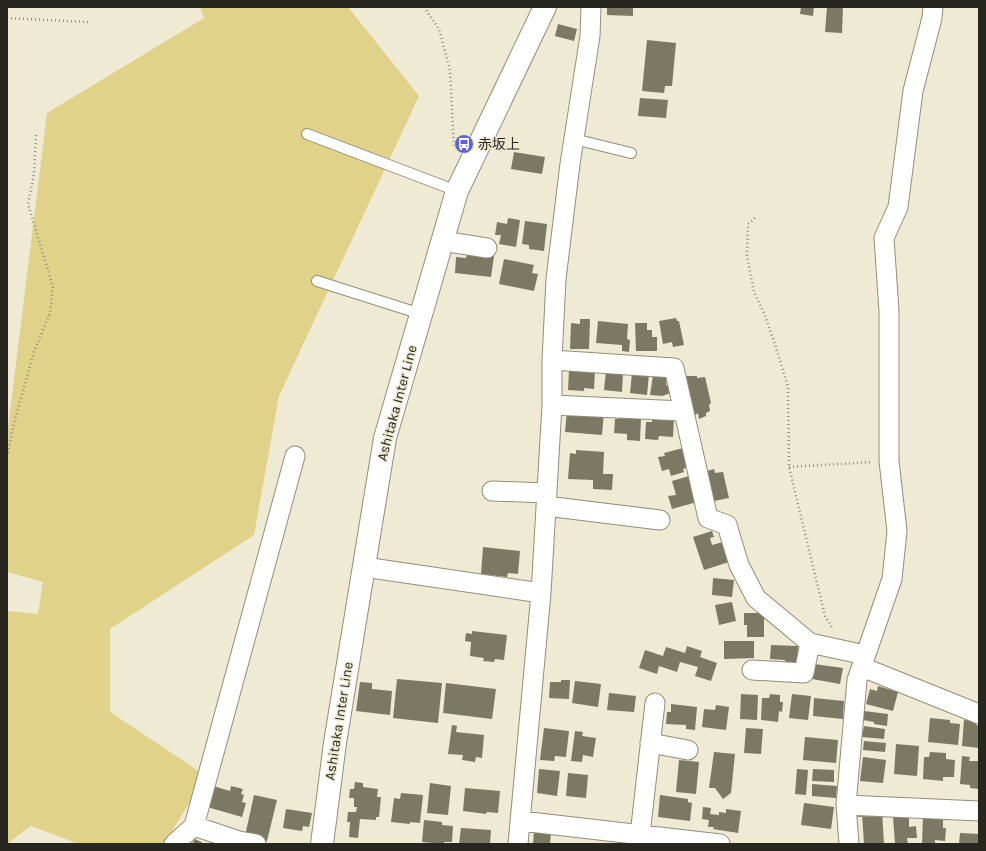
<svg xmlns="http://www.w3.org/2000/svg" width="986" height="851" font-family="Karla,'Noto Sans JP',sans-serif">
  <style>
    .green { fill: #e1d289 }
    .building { fill: #7b7864 }
    .lines { fill: none; stroke-linecap: round; stroke-linejoin: round }
    .lane-casing { stroke: #928e7a; stroke-width: 12 }
    .street-casing { stroke: #928e7a; stroke-width: 21 }
    .secondary-casing { stroke: #928e7a; stroke-width: 24 }
    .path { stroke: #908d7e; stroke-width: 2.5; stroke-dasharray: 1 3; stroke-linecap: butt }
    .lane { stroke: #fff; stroke-width: 10 }
    .street { stroke: #fff; stroke-width: 19 }
    .secondary { stroke: #fff; stroke-width: 22 }
    .labels { text-anchor: middle; dominant-baseline: central; stroke-width: 3; stroke-linejoin: round; paint-order: stroke }
    .poi-label { font-size: 14px; fill: #28271f; stroke: #eeead4; text-anchor: start }
    .street-label { font-size: 14px; fill: #28271f; stroke: #eeead4 }
  </style>
  <rect width="100%" height="100%" fill="#eeead4"/>
  <path class="green" d="M200,7H348L419,96L279,396L254,535L110,629V712L206,776L164,844H79L31,826L7,844V611L38,614L43,582L7,572V436L47,113L204,18Z"/>
  <path class="building" d="M607,7H633V16L607,15Z
    M801,7H814L813,16L800,14Z
    M827,7H843L842,33L825,32Z
    M558,24L577,29L574,41L555,36Z
    M647,40L676,43L672,86H665L664,93L642,91Z
    M640,98L668,100L666,118L638,116Z
    M514,152L545,157L542,174L511,169Z
    M508,218L520,220L516,247L499,244L501,235H495L497,222L507,224Z
    M525,221L547,224L544,251L529,249V245L522,244Z
    M467,253L494,256L491,277L455,273L456,257L466,258Z
    M504,259L534,265L532,273L538,274L534,291L499,284Z
    M676,318L677,321H679L684,345L673,347L672,342L663,344L659,321Z
    M580,319H590L589,349H570L571,323L580,324Z
    M598,321L628,324L627,339L630,340L629,352L622,351V345L596,343Z
    M635,323H647V330H652V337H657V351H636Z
    M569,370L595,371L594,389L584,388V391L568,390Z
    M606,371L623,373L622,392L604,390Z
    M632,373L649,374L647,395L630,393Z
    M653,375L667,377L666,385L671,386V393L662,396L650,395Z
    M686,376H697V378L705,377L711,403L709,405L710,411L706,413V416L699,419L698,413L695,415Z
    M567,410L604,412L602,435L565,432Z
    M618,416L641,418L640,441L627,440V434L614,433L615,419H618Z
    M652,416L674,417L673,437L659,436L658,440L645,439L646,422H652Z
    M683,448L689,467L683,469L684,472L671,476L669,469L662,471L658,457L665,456L664,453Z
    M576,450L604,452L603,474H613L612,490L593,489V480L568,479L570,453L576,454Z
    M714,469L715,473L723,472L729,498L714,501L707,471Z
    M689,476L697,502L672,509L668,496L676,495L672,481Z
    M712,531L714,537L710,538L712,545L723,542L729,562L704,570L693,537Z
    M483,547L520,551L518,574L508,573L507,577L481,574Z
    M713,578L734,580L732,597L712,595Z
    M732,602L736,621L719,625L715,605Z
    M744,613H764V637H747V625H744Z
    M472,631L507,635L504,660L495,659L494,662L483,661L484,658L470,656L471,642L465,641L466,633L472,634Z
    M724,641H754V658L724,659Z
    M771,645L798,646L797,664H785V660L770,659Z
    M687,646L702,651L700,657L717,663L711,681L695,676L698,667L680,662L677,672L659,666L657,674L639,668L645,650L663,656L666,647L685,653Z
    M814,664L843,668L840,684L812,679Z
    M397,679L442,683L438,723L393,718Z
    M561,680H570L569,699L549,698L550,682H561Z
    M575,681L601,684L598,707L572,703Z
    M360,682L372,683V689L392,691L390,715L356,711Z
    M446,683L496,689L492,719L443,713Z
    M878,686L898,692L893,711L866,704L870,689L877,691Z
    M609,693L636,696L634,712L607,710Z
    M741,694L758,695L757,720L740,719Z
    M770,694L780,695V702H783L782,712L779,711L778,722L761,720L762,698H769Z
    M792,694L811,696L808,720L789,718Z
    M814,698L844,701L843,719L813,716Z
    M671,704L697,707L695,730L686,729V725L666,724L667,712H671Z
    M716,705L729,707L726,730L702,727L704,709L715,710Z
    M864,711L888,714L887,726L874,724V722L863,720Z
    M930,718L950,720V723L960,724L958,745L928,742Z
    M964,720L976,721V725H979V748L962,746Z
    M452,725L457,726L456,732L484,735L482,758L476,757L475,762L462,760L463,755L448,754Z
    M864,726L885,729L884,739L862,737Z
    M544,728L569,731L566,757L555,756L554,761L540,760Z
    M746,728L763,729L761,754L744,753Z
    M575,731L583,732L582,736L596,738L593,757L583,755L582,762L571,761Z
    M805,737L838,740L836,763L803,760Z
    M864,741L886,743L885,752L863,750Z
    M896,744L919,746L917,776L894,774Z
    M714,752L735,754L731,793L723,799L715,788H709Z
    M930,752L946,753V759L955,760L954,777H943V781L923,779L924,757H929Z
    M962,756L970,757L969,761H979V789L970,788V785L960,784Z
    M863,757L886,760L883,783L860,781Z
    M679,760L699,762L696,794L676,792Z
    M539,769L560,771L557,796L537,793Z
    M797,769L808,770L806,795L795,794Z
    M813,769L834,770V782L812,781Z
    M568,773L588,775L586,798L566,796Z
    M355,782L363,783V787L378,789L377,797H381L379,817H376V820L360,819L358,838L349,837L350,822H347L348,812H356L357,807H354V798H349L350,789H354Z
    M430,783L451,786L448,815L427,813Z
    M812,784L837,786L836,798L812,796Z
    M213,786L230,791L231,786L243,789L241,794L244,795L242,802L246,803L242,817L207,807Z
    M465,788L500,791L498,813L487,812L486,814L463,811Z
    M401,793L423,795L420,823L410,822V824L391,822L394,798L400,799Z
    M254,795L277,800L267,841L245,836Z
    M660,795L688,799V802L692,803L690,821L658,817Z
    M804,803L834,807L831,829L801,825Z
    M703,807L711,808L710,814L719,815V812L726,813V809L741,811L738,833L713,829L714,827H708L709,820L702,819Z
    M286,809L312,813L309,827L303,826L302,831L283,828Z
    M882,811L884,844H864L862,813Z
    M923,815L943,816V828H946L945,841L935,840V844H922Z
    M909,816V827L916,826L917,838H907L908,844H895L893,817Z
    M424,820L442,822V825L453,826L452,842H444V844L422,842Z
    M461,828L491,830L490,844H459Z
    M534,830L551,833L550,844H533Z
    M960,833L979,834V844H959Z
    M195,839L205,844H192Z"/>
  <g class="lines">
    <g class="lane-casing">
      <path id="lane" d="M307,134L457,191
        M574,139L631,153
        M317,281L421,314"/>
    </g>
    <g class="street-casing">
      <path id="street" d="M442,241L487,248
        M552,360L674,368L708,518L727,525L739,565L756,598L810,643L865,655
        M552,405L683,411
        M492,491L547,493
        M546,506L660,520
        M364,567L541,593
        M862,667L979,714
        M752,670L804,673L810,643
        M650,743L688,750
        M846,805L979,811
        M521,821L720,844
        M194,826L239,841L256,844
        M640,835L655,703
        M174,844L194,826L295,456
        M518,844L541,593L552,405V360L556,279L570,164L590,36L591,7
        M849,844L846,805L857,680L892,579L897,531L889,461V311L884,238L898,207L913,91L932,18L933,7"/>
    </g>
    <g class="secondary-casing">
      <path id="secondary" d="M322,844L335,743L385,438L457,191L545,7"/>
    </g>
    <path class="path" d="M424,7L439,29L450,70L454,149
      M7,18L89,22
      M755,218L748,224L747,256L754,292L764,313L775,344L788,387L789,467L825,616L833,629
      M7,457L14,423L34,352L50,313L53,287L28,204L34,174L36,135
      M789,467L872,462"/>
    <use href="#lane" class="lane"/>
    <use href="#street" class="street"/>
    <use href="#secondary" class="secondary"/>
  </g>
  <defs>
    <g id="bus-disc" transform="scale(1)"><circle r="9.5" fill="#6062da" stroke="#eeead4"/><path d="M-5-6H5V4H4V6H2V4H-2V6H-4V4H-5ZM-3.5-4V0h7V-4ZM-3.5 1.2v1.5H-2V1.2ZM2 1.2v1.5H3.5V1.2Z" fill="#fff"/></g>
  </defs>
  <g fill-rule="evenodd">
    <use href="#bus-disc" x="464" y="144"/>
  </g>
  <g class="labels">
    <g class="poi-label">
      <text x="478" y="144">赤坂上</text>
    </g>
    <g class="street-label">
      <text transform="translate(397 403) rotate(-75)">Ashitaka Inter Line</text>
      <text transform="translate(339 721) rotate(-81)">Ashitaka Inter Line</text>
    </g>
  </g>
  <rect width="986" height="851" fill="none" stroke="#28271f" stroke-width="16"/>
</svg>
